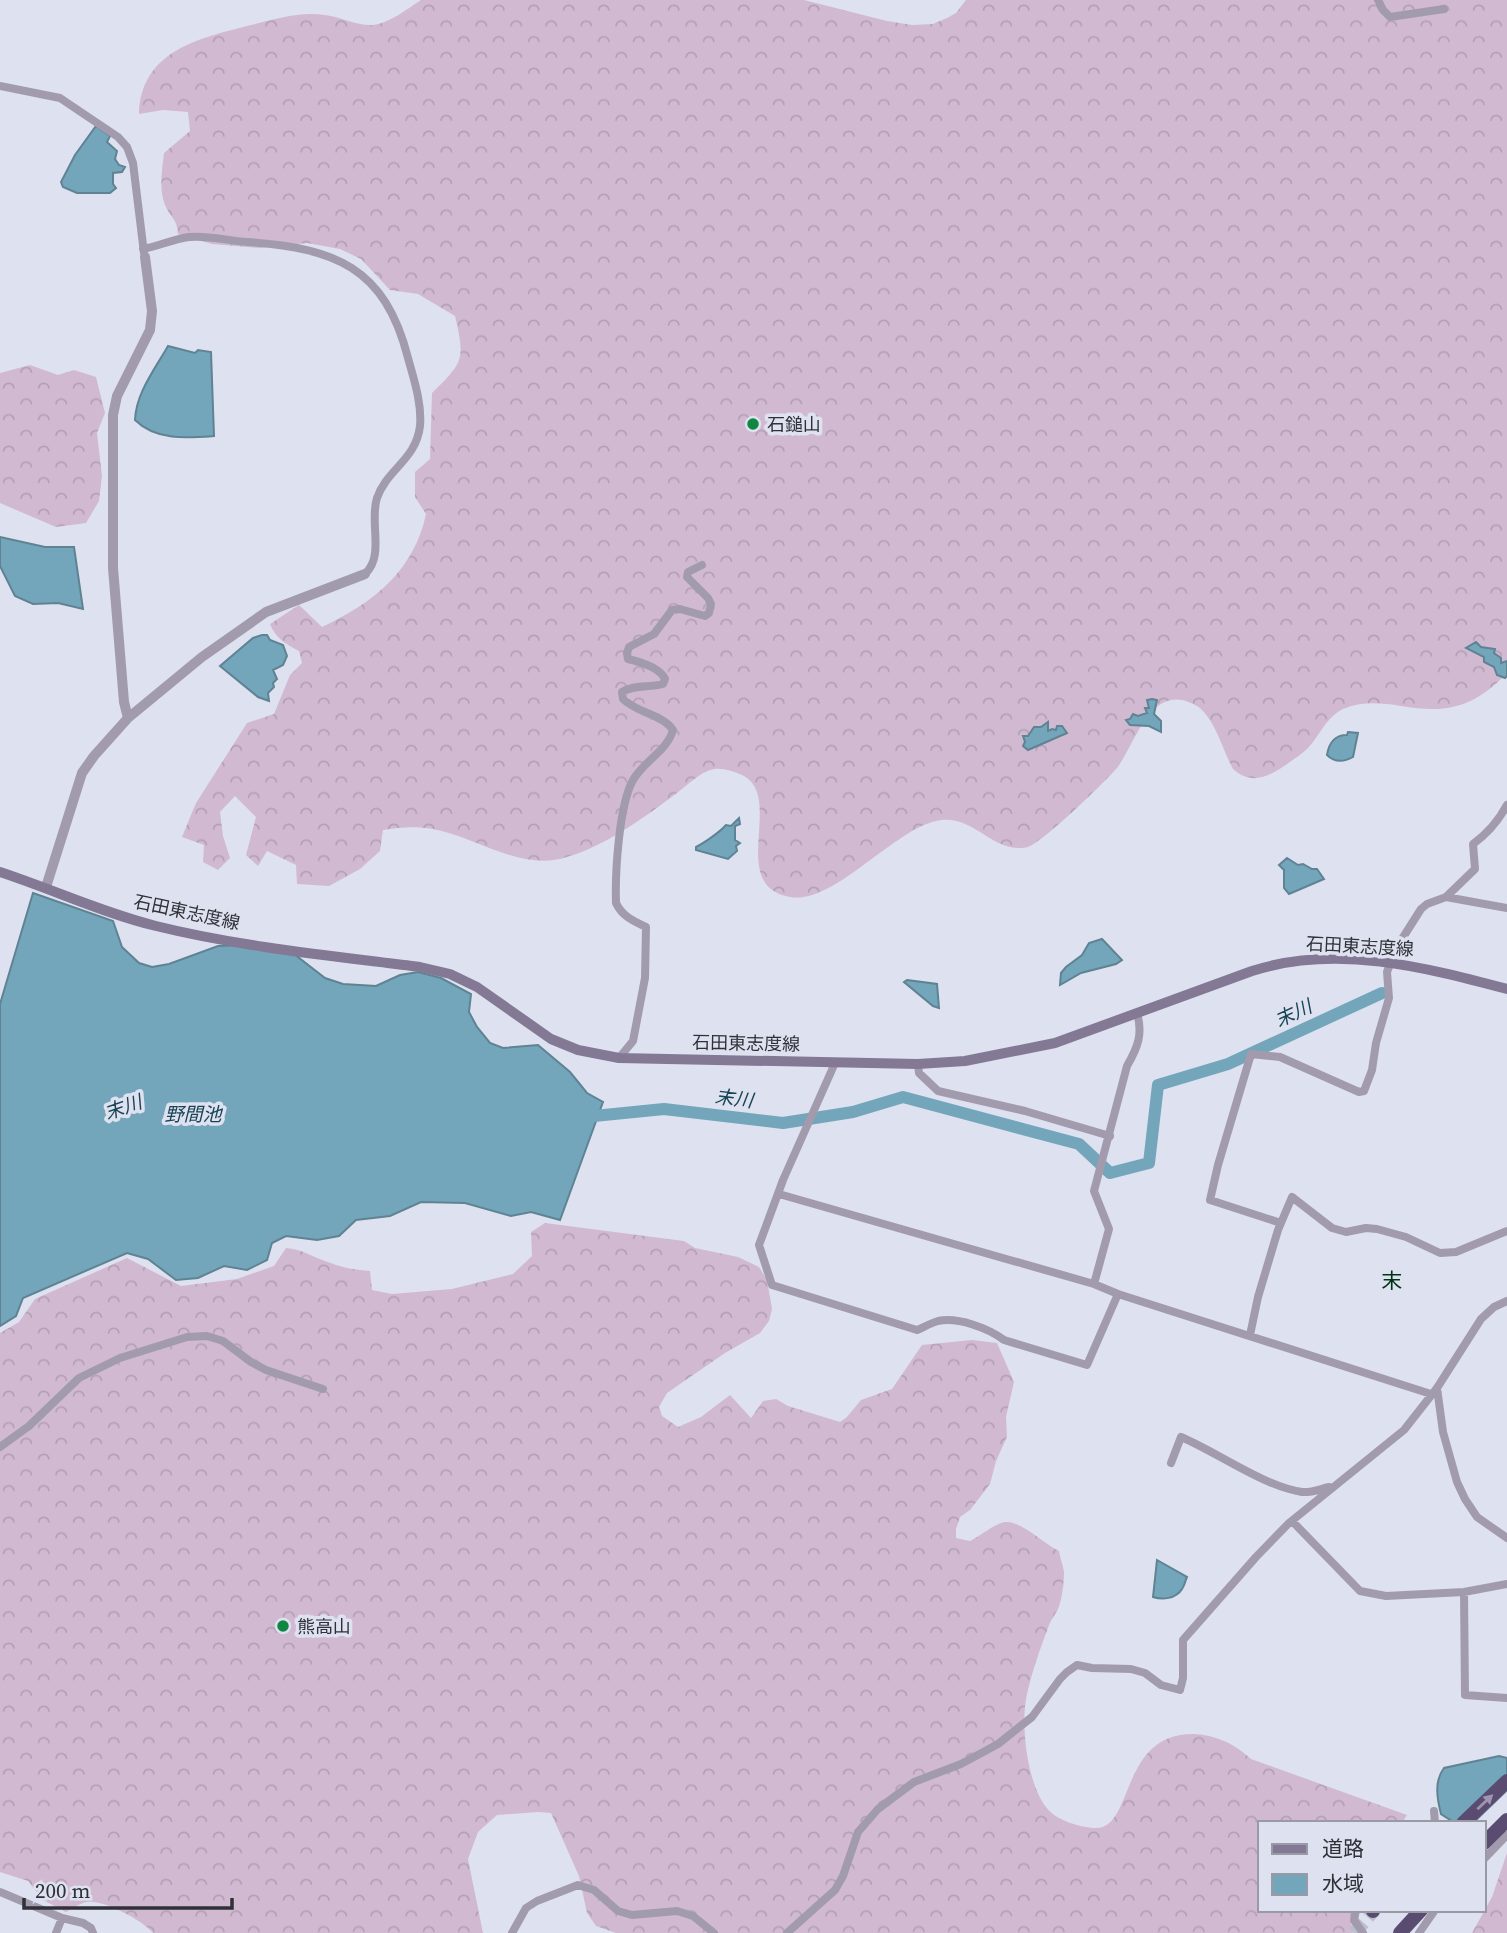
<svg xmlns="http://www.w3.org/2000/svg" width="1507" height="1933" font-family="'Source Serif 4','Noto Sans JP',serif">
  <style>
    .forest { fill: url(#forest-crowns) }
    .water { fill: #73a6bb; stroke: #5f8393; stroke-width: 2 }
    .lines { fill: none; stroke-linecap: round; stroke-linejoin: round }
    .river { stroke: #73a6bb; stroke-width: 12 }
    .motorway-tunnel { stroke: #bbbecb; stroke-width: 14; stroke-dasharray: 14 7; stroke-linecap: butt }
    .minor { stroke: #a29bae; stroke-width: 8 }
    .tertiary { stroke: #a29bae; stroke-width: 10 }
    .secondary { stroke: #837995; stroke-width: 10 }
    .motorway { stroke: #5a4c71; stroke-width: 14 }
    .oneway { fill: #9c96b0 }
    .poi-dot { fill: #108741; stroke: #dee1f0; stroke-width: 2.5 }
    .labels { text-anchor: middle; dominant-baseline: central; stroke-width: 7; stroke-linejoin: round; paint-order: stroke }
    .poi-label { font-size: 18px; fill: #2f3136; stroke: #dee1f0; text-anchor: start }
    .street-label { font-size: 18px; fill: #2f3136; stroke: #dee1f0 }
    .water-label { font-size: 19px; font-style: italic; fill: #184454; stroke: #dee1f0 }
    .quarter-label { font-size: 21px; fill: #003513; stroke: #dee1f0 }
  </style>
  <defs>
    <pattern id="forest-crowns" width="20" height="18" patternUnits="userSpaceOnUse" patternTransform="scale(1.75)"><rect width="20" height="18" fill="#d1bad1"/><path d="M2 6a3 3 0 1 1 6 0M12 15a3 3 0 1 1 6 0" fill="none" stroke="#b4a0b4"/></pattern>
  </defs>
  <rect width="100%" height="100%" fill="#dee1f0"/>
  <path class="forest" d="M421,0H804L887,21L912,25L933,24L947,18L956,13L966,0H1507V673C1474,707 1448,714 1401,706C1381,703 1362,701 1343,709C1325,718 1320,736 1307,749C1302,754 1295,758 1290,762C1271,775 1253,787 1233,769C1223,751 1217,725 1202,710C1197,705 1190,702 1182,700C1148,693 1133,747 1117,768C1104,783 1046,839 1030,846C1026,848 1022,848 1019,848C990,849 971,813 936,821C892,831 833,905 790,897C726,886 786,796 742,775C735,772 723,768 715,769C700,771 686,787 673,796C642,819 605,846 567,857C521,872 477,837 433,829C416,826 400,827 383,830L380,851L360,869L329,886L297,884L296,865L267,851L258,866L246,855L256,817L235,796L220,812L223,836L230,858L218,870L203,862L204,845L182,837L196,803L247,723L274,714L290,675L302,663L299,651C286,644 276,639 270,624L299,605L322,627C373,603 414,571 426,514L415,497V472L430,459L432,393C464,362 465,359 455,316L418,294L390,290L361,259L340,249L307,243L260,248L212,244L178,234C177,220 173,220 167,209C158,193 162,170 164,153L190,131L188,112L163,110L139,114C141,50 200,38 251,25C275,19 300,11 325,15C341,17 357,26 373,25C390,23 407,9 421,0Z
    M30,365L58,375L74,370L96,377L105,413L97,433L102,476L99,501L86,523L56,527L0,503V373Z
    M545,1223L684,1241L695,1248L738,1257L759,1267L767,1280L772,1309L769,1321L760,1333L725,1353L667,1393L659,1407L662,1416L678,1427L701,1417L730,1395L751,1418L763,1401L776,1399L788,1406L840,1422L847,1417L861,1400L892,1389L922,1345L972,1340L997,1343L1014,1382L1006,1417L1007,1437L996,1461L990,1484L970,1510L960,1517L956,1529V1538L970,1541C980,1536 994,1524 1005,1522C1020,1520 1044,1544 1059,1551C1060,1558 1063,1565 1064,1572C1064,1582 1062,1600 1058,1609C1055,1615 1050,1621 1048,1628C1040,1649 1032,1672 1027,1694C1020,1723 1027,1783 1046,1807C1055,1820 1079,1827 1094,1828C1135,1831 1118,1733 1194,1734C1216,1735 1235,1744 1251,1759L1407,1815L1402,1823H1260V1910H1355L1351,1927L1353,1933H616L596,1926L587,1913L579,1876L551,1813L538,1812L497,1815L478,1832L468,1859L483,1933H153C142,1920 104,1900 87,1902C80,1903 72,1909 66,1912L43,1900L28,1881L0,1872V1333L19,1322L35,1299L127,1258L181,1286L237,1279L274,1266L286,1248C302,1249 310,1256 325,1261C340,1267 354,1270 370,1271L372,1290L392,1294L452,1289L513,1274L532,1256L531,1232Z
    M1507,1853V1933H1472L1492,1897Z"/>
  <path class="water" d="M96,126L110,136L107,142L117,151L115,159L119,165L125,167L122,172L113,173V184L116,188L110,193H77L63,187L61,182L75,155Z
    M168,346L195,353L198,350L211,352L214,436C188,438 156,441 135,420C136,393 155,369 168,346Z
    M0,537L45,547H74L83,609L58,603L33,604L15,596L0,566Z
    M262,635H267L270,640L283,645L287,656L283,665L273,670L277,679L273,683L274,687L268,693L269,701L258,697L220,666L253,638Z
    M1476,642L1481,647L1495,649L1494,653L1501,658V663L1507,661V676L1505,678L1497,675L1494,667L1484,662V657L1466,648Z
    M1152,699L1157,700L1154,714L1161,721V732L1149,726L1130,725L1126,720L1130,719L1133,714L1138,716L1147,713L1145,708H1149L1147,700Z
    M1048,722V731L1052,729L1056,730L1057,726H1062L1067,733L1028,750L1023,746L1025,742L1023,736H1028L1034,727H1041Z
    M1348,732L1358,733L1353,757C1344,762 1335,763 1327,755C1329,743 1334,735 1347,735Z
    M739,818L740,824L735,826V840L740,843L736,846L737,851L728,859L696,850V847C704,843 720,832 726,825L731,826Z
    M1287,858L1298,865L1303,864L1312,869H1317L1324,879L1289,894L1284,888V870L1279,865Z
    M33,893L113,921L122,947L139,963L152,967L169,964L218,946L241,945L294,954L325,978L343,984L376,986L400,975L418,972L441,978L471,994L469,1012L477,1027L490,1043L503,1048L538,1045L570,1072L587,1093L603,1102L560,1220L531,1212L511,1216L465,1203L421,1202L390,1216L356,1220L339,1236L317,1240L286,1236L272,1243L267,1260L247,1270L224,1266L198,1278L176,1280L148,1259L127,1253L23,1298L16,1316L0,1326V1004Z
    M1102,939L1122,960L1116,964L1081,973L1060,985L1061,973L1066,967L1082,955L1089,943Z
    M907,980L937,984L939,1008L933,1006L904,982Z
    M1157,1560L1187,1577C1185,1581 1185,1585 1182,1589C1176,1599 1162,1600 1153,1597Z
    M1499,1756L1507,1758V1790L1473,1823H1455L1441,1814C1437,1798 1434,1781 1444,1768Z"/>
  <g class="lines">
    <path class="river" d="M584,1117L664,1109L783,1123L853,1112L903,1097L1079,1144L1110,1173L1149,1163L1158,1085L1228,1064L1382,993"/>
    <path class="motorway-tunnel" d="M1354,1933L1373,1911"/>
    <path class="minor" d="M1378,0L1383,10L1390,17L1444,9
      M0,86L60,98L118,137L127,147L133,163L144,253
      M143,249C158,246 174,239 189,237C209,235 228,241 247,242C335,248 385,267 408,358C414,380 422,403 420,426C416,460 387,469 377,498C369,522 385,556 365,574
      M1446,897L1507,908
      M1396,964L1402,939L1421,909L1427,904L1446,897L1475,869L1473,844C1487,834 1499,820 1507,805
      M619,1058L633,1041L645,978L646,927C633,921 622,916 616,903C615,873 619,805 633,780C644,761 667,751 673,730C662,714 637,713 623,699L622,692C635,684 649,688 663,684L665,679C660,668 641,662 628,659L627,653L629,647L654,634L672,610L680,609L705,616L709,613L711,604L708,598L687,577L688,572L702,565
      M835,1063L783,1180L759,1245L772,1285L917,1330C924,1327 931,1323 938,1321C958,1317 988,1328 1004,1340L1087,1365L1118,1294
      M918,1064L919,1073L938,1091L1025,1111L1110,1136
      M779,1194L1094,1284L1118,1294L1431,1394
      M1281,1223L1210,1200L1218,1165L1251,1054L1280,1057L1359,1092L1364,1091L1372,1070L1376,1043L1389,998L1387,972L1390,964
      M1094,1284L1109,1229L1094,1191L1127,1066C1138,1047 1143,1034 1137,1013
      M1250,1335L1258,1297L1278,1230L1292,1197L1332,1228L1346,1232L1366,1228L1377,1229L1406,1237L1440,1253L1456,1252L1507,1231
      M1437,1388L1443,1432L1457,1482L1465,1499L1477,1517L1507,1538
      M0,1447L29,1426L79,1378L120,1358L187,1337L207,1336L223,1341L251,1362L266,1370L323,1389
      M1171,1463L1181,1437C1217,1452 1263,1486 1302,1492C1311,1493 1320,1489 1329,1487
      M1292,1521L1360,1591L1386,1596L1464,1592L1507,1584
      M1464,1592L1465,1695L1507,1698
      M1434,1811L1435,1823
      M1484,1859L1507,1835
      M0,1892L62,1918L83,1923L91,1928L93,1933
      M1356,1910L1354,1920L1363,1933
      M56,1933L62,1918
      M512,1933L526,1908L537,1901L578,1885L594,1890L618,1911L632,1915L677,1911L693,1916L714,1933
      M787,1933L835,1890L843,1876L858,1832L878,1809L914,1782L961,1764L998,1744L1032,1717L1060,1679L1067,1672L1077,1665L1092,1668L1131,1669L1145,1673L1161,1685L1180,1690L1183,1678V1640L1256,1557L1289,1523L1404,1430L1437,1388L1481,1319L1494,1307L1507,1301
      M1419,1933L1435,1910"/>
    <path class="tertiary" d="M128,718L124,702L113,568V415L117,396L150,330L152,311L145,257
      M46,887L82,773L94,756L128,718L202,657L266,612L365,574"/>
    <path class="secondary" d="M0,872C52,889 103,913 156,926C241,947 333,956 420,967L450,974L477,987L551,1039L578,1050L619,1058L918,1064L965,1061L1055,1043L1252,971C1336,944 1424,967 1507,989"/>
    <path class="motorway" d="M1463,1823L1507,1781
      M1484,1843L1507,1820
      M1373,1911V1910
      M1400,1933L1421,1910"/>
  </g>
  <defs><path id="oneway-solid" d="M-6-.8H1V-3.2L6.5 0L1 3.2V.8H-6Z" transform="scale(1.75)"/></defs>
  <use class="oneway" href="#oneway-solid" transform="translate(1485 1802) rotate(-43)"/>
  <g class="poi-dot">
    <circle cx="753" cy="424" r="7"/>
    <circle cx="283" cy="1626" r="7"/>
  </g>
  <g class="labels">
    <g class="poi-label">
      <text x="767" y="424">石鎚山</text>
      <text x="297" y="1626">熊高山</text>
    </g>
    <g class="street-label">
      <text transform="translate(187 912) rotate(12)">石田東志度線</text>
      <text transform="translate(1360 946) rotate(3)">石田東志度線</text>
      <text transform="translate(746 1043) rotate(1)">石田東志度線</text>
    </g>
    <g class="water-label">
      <text transform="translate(1293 1013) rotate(-25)">末川</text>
      <text transform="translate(734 1098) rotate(7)">末川</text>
      <text transform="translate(123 1107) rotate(-19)">末川</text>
      <text x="193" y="1114">野間池</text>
    </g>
    <g class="quarter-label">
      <text x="1392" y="1280">末</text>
    </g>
  </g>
  <rect x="1258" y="1821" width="228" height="91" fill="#dee1f0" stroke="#989ba6" stroke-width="2"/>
  <rect x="1272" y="1844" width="35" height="10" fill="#837995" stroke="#989ba6" stroke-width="2"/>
  <text x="1322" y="1856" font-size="21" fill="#2f3136">道路</text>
  <rect x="1272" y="1874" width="35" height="21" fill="#73a6bb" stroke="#989ba6" stroke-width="2"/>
  <text x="1322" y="1891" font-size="21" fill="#2f3136">水域</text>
  <path d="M24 1898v10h208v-10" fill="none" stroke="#2f3136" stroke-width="3.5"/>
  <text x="35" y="1898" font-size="21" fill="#2f3136" stroke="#dee1f0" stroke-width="5" paint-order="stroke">200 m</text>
</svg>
